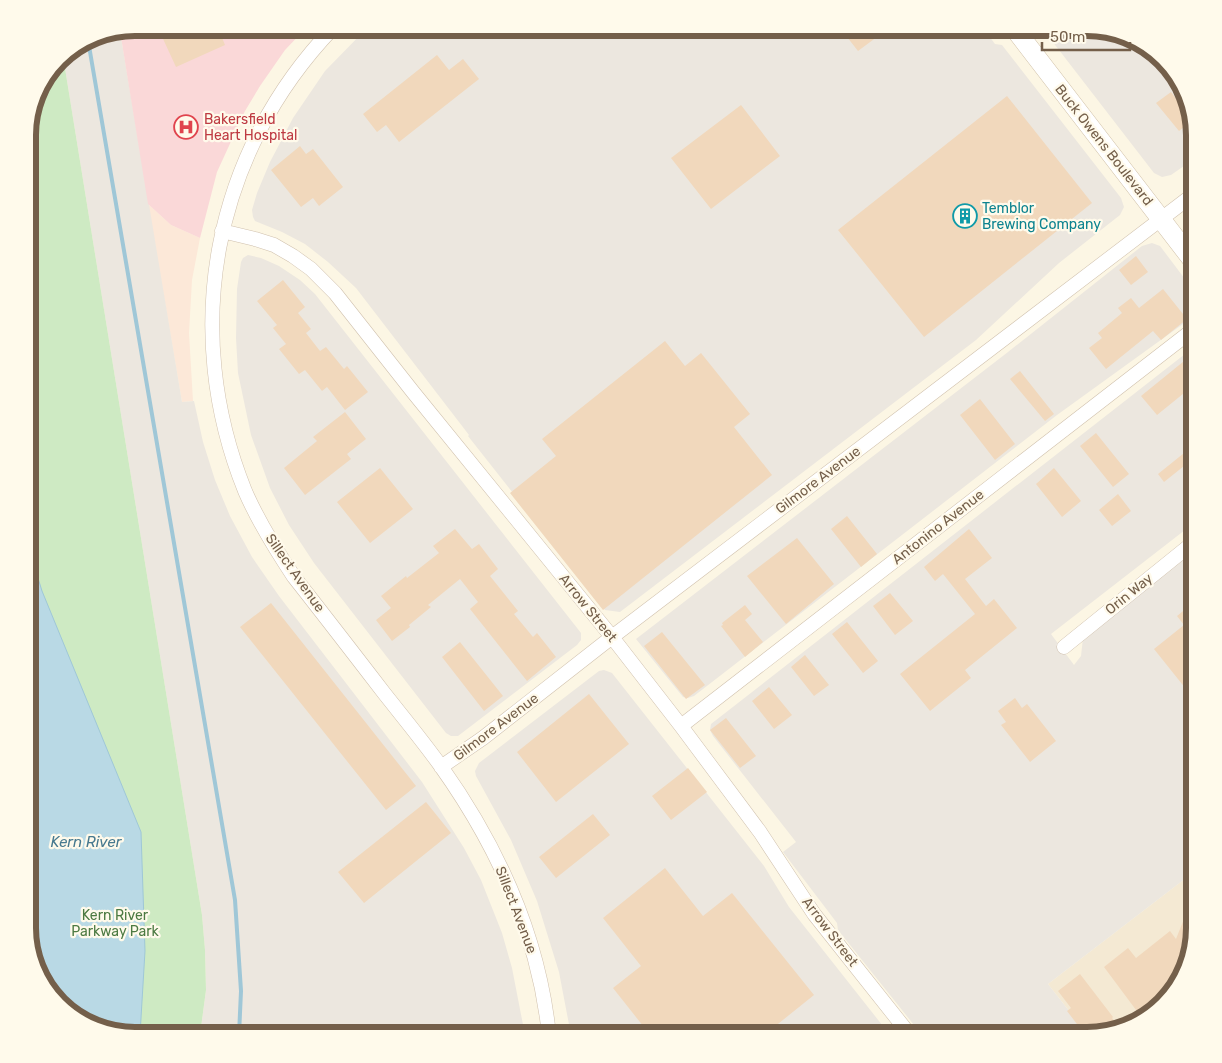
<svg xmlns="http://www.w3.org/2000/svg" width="1222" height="1063" font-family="Rubik,sans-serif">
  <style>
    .residential { fill: #f4e9d3 }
    .commercial { fill: #fce8d8 }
    .industrial { fill: #ece7df }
    .medical { fill: #fad8d8 }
    .green { fill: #ceeac3 }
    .water { fill: #b9d9e5; stroke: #9fc7d7 }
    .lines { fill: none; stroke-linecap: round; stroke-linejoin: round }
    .stream { stroke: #9fc7d7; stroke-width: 4 }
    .building { fill: #f1d8bc }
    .street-casing { stroke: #d0c1ae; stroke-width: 15 }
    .secondary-casing { stroke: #d0c0a8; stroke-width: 20 }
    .street { stroke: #fff; stroke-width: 14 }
    .secondary { stroke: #fff; stroke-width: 19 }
    .labels { text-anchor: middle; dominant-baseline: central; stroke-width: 4.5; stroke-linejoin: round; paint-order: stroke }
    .health-label { font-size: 14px; fill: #be3a42; stroke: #fffaeb; text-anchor: start }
    .street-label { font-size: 14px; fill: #745f4a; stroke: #fffaeb }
    .culture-label { font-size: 14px; fill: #0d838f; stroke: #fffaeb; text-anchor: start }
    .park-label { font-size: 14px; fill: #4c7a42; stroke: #fffaeb }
    .water-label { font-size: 15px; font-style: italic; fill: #47798f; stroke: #fffaeb }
    .rim { fill: none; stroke: #745f4a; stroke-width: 6 }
  </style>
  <rect width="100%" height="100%" fill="#fcf6e4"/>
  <path class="residential" d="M1186,878L1194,889V934L1186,969L1163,1004L1128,1027L1088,1035L1048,984Z"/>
  <path class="commercial" d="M148,204L171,225L200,238L192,280L189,333L193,401L182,402Z"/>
  <path class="industrial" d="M367,28H983L995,44L1002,45L1121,198L1124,207L1120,215L1059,263L976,340L620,612L605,610L468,436L469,435L356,288L328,262L305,244L282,232L255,221L253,217L252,210L257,193L270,162L293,118L325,71Z
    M1042,28H1087L1128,36L1163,59L1186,94L1194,135V159L1171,175L1162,177L1154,173Z
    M120,31L182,402L194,401L203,442L215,480L230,516L252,557L279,596L422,782L464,848L481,880L502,933L512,968L525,1035H200L206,990L205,950L202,915L63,56L94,36Z
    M1152,243L1160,246L1194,291V316L1057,415L694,696L688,698L683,697L636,639L1008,352L1142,246Z
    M248,255L261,258L279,266L300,280L315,294L581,633V640L577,645L458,736H451L446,733L314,563L289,525L270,488L251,435L238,373L236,338L237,289L241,262L243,258Z
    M1194,347V523L1051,634L1074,665L1081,656L1083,638L1194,549V889L1186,878L1048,984L1088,1035H922L838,930L837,923L783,852L796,842L713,736L710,730L711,724Z
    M604,670L612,673L764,866L789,907L890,1035H571L559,972L537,901L511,840L476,776L475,771L479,763L599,671Z"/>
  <path class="medical" d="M135,28H306L285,50L260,86L245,111L217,172L200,238L171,225L148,204L120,31Z"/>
  <path class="green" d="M63,56L202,915L205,950L206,990L200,1035H135L94,1027L59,1004L28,934V128L38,88Z"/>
  <path class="water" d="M28,546L42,591L141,832L145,951L140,1035L94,1027L59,1004L36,969L28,934Z"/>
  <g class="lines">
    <path class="stream" d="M88,40L235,900L241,991L239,1035"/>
  </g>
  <path class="building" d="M158,28H218L225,45L176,67Z
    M840,28H889L858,51Z
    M437,55L449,70L463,59L479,79L399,142L386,125L377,132L363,114Z
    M1171,92L1183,108L1188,104L1192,121L1179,131L1156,103Z
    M1007,96L1092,203L924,337L838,230Z
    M741,105L780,156L711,209L671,158Z
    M300,146L306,154L313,149L343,187L319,206L313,198L301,207L271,170Z
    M1136,256L1148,272L1131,285L1119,270Z
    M283,280L305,307L298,313L311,329L306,333L320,351L326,347L344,369L347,366L368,392L345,410L327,387L322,391L305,370L299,374L279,349L286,344L273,328L277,325L257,301Z
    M1163,289L1187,319L1161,340L1153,331L1106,369L1089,348L1102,338L1098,333L1122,313L1118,308L1131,298L1139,308Z
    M665,341L685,366L701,353L750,414L734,427L772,475L603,610L510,493L556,456L542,439Z
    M1194,353V385L1157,415L1141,396Z
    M1020,371L1054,414L1045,421L1010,379Z
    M980,399L1015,444L995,460L960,415Z
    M345,412L366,439L347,454L351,459L305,495L284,468L317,441L313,437Z
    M1096,433L1129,474L1113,487L1080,446Z
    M1194,445V458L1164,482L1158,474Z
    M380,468L413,509L370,543L337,502Z
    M1054,468L1081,501L1062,517L1036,484Z
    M1118,494L1131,511L1112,526L1099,510Z
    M847,516L877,554L861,567L831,529Z
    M455,529L472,549L479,544L498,569L490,576L518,611L514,614L533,637L537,633L556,657L527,681L470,609L478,602L460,579L428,605L431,607L409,625L410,627L392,641L376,620L391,608L381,596L406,576L407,578L439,553L433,546Z
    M969,529L992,558L965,579L986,606L994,599L1017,628L965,670L971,678L930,711L900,674L975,614L943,574L935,581L924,567Z
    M797,538L834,584L786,624L747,576Z
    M890,593L913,621L895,635L873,606Z
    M1194,602V682L1186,689L1154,649L1184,625L1177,616Z
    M271,603L416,786L386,810L240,627Z
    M745,605L752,614L745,620L763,642L745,657L721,626L723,625L722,623Z
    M847,622L878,661L863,673L832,634Z
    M662,632L705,685L686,699L644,646Z
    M460,642L503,696L484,711L442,657Z
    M805,655L829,685L814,696L791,667Z
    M769,687L792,715L774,729L752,701Z
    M589,694L629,744L556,802L517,752Z
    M1015,698L1022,708L1027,704L1056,741L1030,762L1001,725L1006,722L998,711Z
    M726,718L756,756L740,768L710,730Z
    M688,768L707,792L671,820L652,796Z
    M426,802L451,833L364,903L338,872Z
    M593,814L610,835L556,878L539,857Z
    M665,868L703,916L732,893L814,995L763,1036H651L613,988L641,966L603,918Z
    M1186,914L1194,918V934L1186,969L1163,1004L1142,1018L1104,967L1128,948L1136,958L1170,931L1176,939Z
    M1080,974L1113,1017L1112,1018L1121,1029L1086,1036L1067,1011L1071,1008L1058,991Z"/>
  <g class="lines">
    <g class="street-casing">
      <path id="street" d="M333,28C213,153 180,330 245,491C258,521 276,550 294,577C324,615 354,654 384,693C403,717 422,740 440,765C497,845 539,937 549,1035
        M222,231L255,239L274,245L293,256L311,269L335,293L413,392L612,637L681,726L760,832L814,914L910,1035
        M1064,647L1194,542
        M681,726L1194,329
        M441,767L483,738L612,637L1194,194"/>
    </g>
    <g class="secondary-casing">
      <path id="secondary" d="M1014,28L1194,262"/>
    </g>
    <use href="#street" class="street"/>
    <use href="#secondary" class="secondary"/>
  </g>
  <defs>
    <g id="hospital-ring" transform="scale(1.25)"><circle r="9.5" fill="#fffaeb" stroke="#e0444e" stroke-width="1.5"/><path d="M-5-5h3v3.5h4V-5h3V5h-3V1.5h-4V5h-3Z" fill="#e0444e"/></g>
    <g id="building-ring" transform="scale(1.25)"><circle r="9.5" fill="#fffaeb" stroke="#0f9aa8" stroke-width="1.5"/><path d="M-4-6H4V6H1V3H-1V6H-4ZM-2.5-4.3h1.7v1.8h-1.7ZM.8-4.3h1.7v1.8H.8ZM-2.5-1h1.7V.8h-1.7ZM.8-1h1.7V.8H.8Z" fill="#0f9aa8"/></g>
  </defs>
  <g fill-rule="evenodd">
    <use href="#hospital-ring" x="186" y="127"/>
    <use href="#building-ring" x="965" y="216"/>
  </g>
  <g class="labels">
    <g class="health-label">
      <text x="204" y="119">Bakersfield<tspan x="204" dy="16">Heart Hospital</tspan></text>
    </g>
    <g class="street-label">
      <text transform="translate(1104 145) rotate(52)">Buck Owens Boulevard</text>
      <text transform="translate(818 480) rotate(-37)">Gilmore Avenue</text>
      <text transform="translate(938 527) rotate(-38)">Antonino Avenue</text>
      <text transform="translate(295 573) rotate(55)">Sillect Avenue</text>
      <text transform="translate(1129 594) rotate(-39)">Orin Way</text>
      <text transform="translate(588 608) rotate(51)">Arrow Street</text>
      <text transform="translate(496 727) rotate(-37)">Gilmore Avenue</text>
      <text transform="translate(516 910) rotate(69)">Sillect Avenue</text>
      <text transform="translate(830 932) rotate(53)">Arrow Street</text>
    </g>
    <g class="culture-label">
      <text x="982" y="208">Temblor<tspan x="982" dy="16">Brewing Company</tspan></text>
    </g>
    <g class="park-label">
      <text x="115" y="915">Kern River<tspan x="115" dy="16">Parkway Park</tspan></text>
    </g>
    <g class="water-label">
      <text x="86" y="842">Kern River</text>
    </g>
  </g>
  <path d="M0 0H1222V1063H0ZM135 36H1087A99 99 0 0 1 1186 135V928A99 99 0 0 1 1087 1027H135A99 99 0 0 1 36 928V135A99 99 0 0 1 135 36Z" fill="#fffaeb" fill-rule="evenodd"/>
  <path class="rim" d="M135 36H1087A99 99 0 0 1 1186 135V928A99 99 0 0 1 1087 1027H135A99 99 0 0 1 36 928V135A99 99 0 0 1 135 36Z"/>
  <path d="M1042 42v8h88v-8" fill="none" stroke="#745f4a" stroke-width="2.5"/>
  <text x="1050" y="42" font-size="15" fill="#745f4a" stroke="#fffaeb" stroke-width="4" paint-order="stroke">50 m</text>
</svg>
